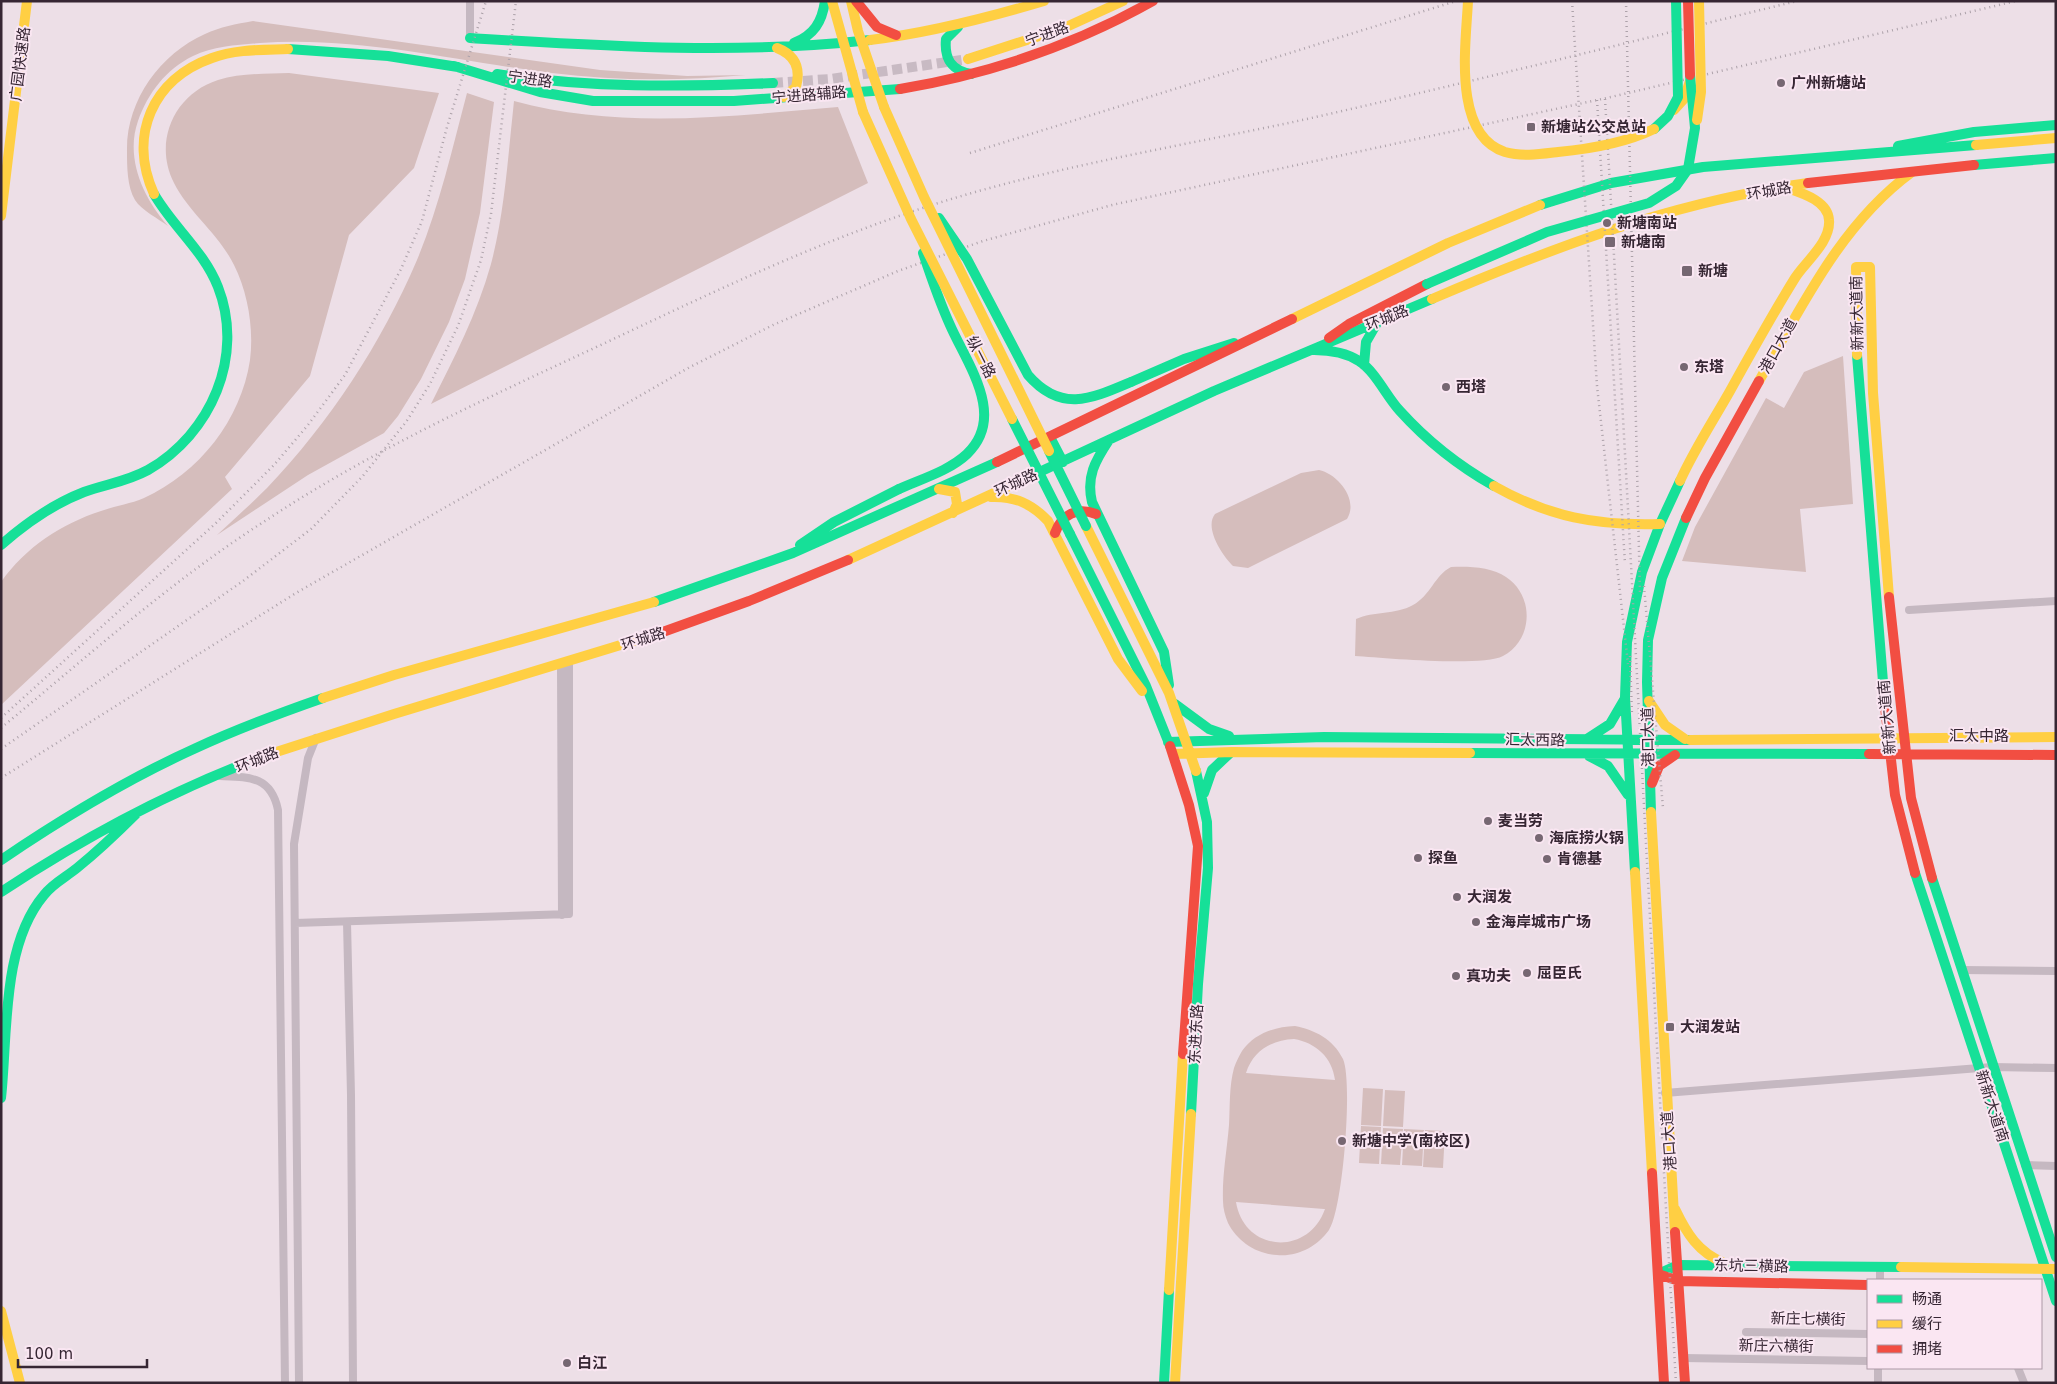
<svg xmlns="http://www.w3.org/2000/svg" width="2057" height="1384" font-family="'DejaVu Sans','Noto Sans SC',sans-serif">
  <style>
    .green { fill: #d5bdbc; fill-rule: evenodd }
    .lines { fill: none; stroke-linecap: round; stroke-linejoin: round }
    .secondary-tunnel { stroke: #c8bac3; stroke-width: 10; stroke-dasharray: 10 5; stroke-linecap: butt }
    .street { stroke: #c5b8c1; stroke-width: 8 }
    .fast { stroke: #16e098; stroke-width: 10 }
    .slow { stroke: #ffcf43; stroke-width: 10 }
    .jam { stroke: #f24e42; stroke-width: 10 }
    .rail { stroke: #ada2aa; stroke-width: 2.5; stroke-dasharray: 1 4; stroke-linecap: butt }
    .fast-bridge { stroke: #16e098; stroke-width: 10 }
    .slow-bridge { stroke: #ffcf43; stroke-width: 10 }
    .jam-bridge { stroke: #f24e42; stroke-width: 10 }
    .poi-dot { fill: #766772; stroke: #fae6f2; stroke-width: 2 }
    .labels { text-anchor: middle; dominant-baseline: central; stroke-width: 4; stroke-linejoin: round; paint-order: stroke }
    .street-label { font-size: 15px; fill: #362633; stroke: #fae6f2 }
    .poi-label { font-size: 15px; font-weight: bold; fill: #362633; stroke: #fae6f2; text-anchor: start }
  </style>
  <rect width="100%" height="100%" fill="#eddfe7"/>
  <path class="green" d="M253,21L600,70L687,76L746,75C681,81 616,81 552,73C454,61 359,36 260,43C238,45 214,46 193,56C166,69 148,93 138,121C125,158 143,198 168,226C159,219 141,210 135,200C127,187 127,166 127,151C126,101 160,54 205,34C220,27 236,24 253,21Z
    M289,73L439,93L414,168L349,235L310,376L225,477L232,489L1,705V582C26,547 61,524 101,511C115,506 130,504 144,498C199,473 241,420 250,360C254,329 248,293 234,265C219,234 189,213 174,183C153,142 174,94 218,80C240,73 266,74 289,73Z
    M467,93L494,102L480,213L465,279L449,322L421,379L398,416L384,433L308,475L217,535C234,519 251,504 267,488C330,422 381,344 417,260C439,207 452,150 467,93Z
    M514,101C619,130 731,116 838,107L868,183L431,404C454,358 477,314 491,264C505,211 508,155 514,101Z
    M1843,356L1853,504L1800,509L1806,572L1682,561L1695,527L1766,398L1784,408L1804,372Z
    M1319,470C1338,474 1359,500 1347,519L1248,568L1233,566C1222,555 1204,528 1215,514L1301,473Z
    M1451,567C1468,566 1492,567 1506,577C1535,596 1533,640 1503,656C1482,667 1385,658 1355,656L1356,619C1374,611 1395,615 1413,605C1430,596 1435,575 1451,567Z
    M1295,1026C1315,1030 1333,1039 1343,1059C1353,1081 1343,1210 1329,1230C1317,1247 1297,1257 1277,1255C1256,1254 1237,1241 1228,1223C1225,1216 1223,1208 1223,1201C1222,1176 1227,1150 1229,1125C1230,1107 1229,1086 1234,1068C1236,1062 1239,1056 1242,1051C1255,1033 1274,1027 1295,1026ZM1294,1039C1316,1043 1332,1057 1335,1080L1246,1073C1253,1051 1271,1040 1294,1039ZM1236,1202L1324,1209H1325C1308,1257 1244,1252 1236,1202Z
    M1363,1088L1383,1089L1381,1126L1361,1125Z
    M1385,1090L1405,1091L1403,1127L1383,1126Z
    M1361,1126L1381,1127L1379,1164L1359,1163Z
    M1383,1128L1403,1129L1400,1165L1381,1164Z
    M1404,1129L1424,1130L1422,1166L1402,1165Z
    M1425,1130L1445,1131L1443,1168L1423,1167Z"/>
  <g class="lines">
    <path class="secondary-tunnel" d="M773,83L830,79L968,59"/>
    <path class="street" d="M470,1V38
      M1909,610L2056,601
      M561,665L562,915
      M220,776C249,777 271,776 278,810L285,1383
      M347,922L351,1095L353,1383
      M295,923L569,914V662
      M1962,970L2056,971
      M1665,1093L1992,1067L2056,1068
      M2025,1165L2056,1166
      M1880,1280V1267
      M1746,1332L1868,1334
      M1683,1358L1868,1361
      M2018,1368L2024,1383
      M299,1383L294,844L308,758L316,738
      M1878,1383V1368"/>
    <path class="fast" d="M958,27L946,39C944,59 951,70 971,74
      M470,38C603,46 737,55 870,40
      M794,43C814,35 822,22 825,1
      M288,49L388,56L458,67
      M454,66L540,92L593,101H734L900,89
      M497,74C589,88 680,87 773,83
      M1898,146L1974,132L2056,125
      M1974,165L2056,158
      M1540,205L1611,183L1703,167L1976,145
      M1314,350C1329,350 1345,352 1359,361C1376,372 1386,396 1400,411C1427,441 1459,466 1494,486
      M1857,355L1885,707
      M1364,365L1366,342L1377,323
      M1131,382L1184,359L1234,343
      M1050,437L1063,462
      M1109,440C1095,461 1086,477 1092,502L1164,652L1169,685
      M1033,475L1214,391L1432,299
      M1070,534L1146,686L1170,746
      M1,545C26,523 53,504 84,492C106,484 126,482 148,470C211,434 245,356 218,287C204,251 173,227 154,194
      M800,545L834,522L899,489
      M654,602L793,553L997,462
      M1175,704L1209,729L1229,736
      M1587,739L1610,724L1624,700
      M1168,742L1324,737L1690,740
      M1470,753L1869,754
      M1589,756L1608,766L1628,795
      M1204,793L1212,770L1230,753
      M1651,812L1647,682L1648,640L1662,578L1686,518
      M1,860C63,818 127,779 196,748C237,729 280,713 323,698
      M1635,872L1625,697L1627,642L1642,572L1660,524L1680,481
      M1915,873L2056,1301
      M1932,878L2056,1257
      M1,892C83,838 174,789 267,755
      M1,1098C8,1035 1,946 44,895C52,884 66,877 77,868C98,851 117,833 136,814
      M1191,1114L1198,984L1208,868L1207,822L1196,771
      M1658,1274L1678,1265L1901,1267
      M1164,1383L1169,1290"/>
    <path class="slow" d="M832,1L863,112
      M851,1L858,31L884,107
      M870,40C930,33 987,18 1044,1
      M777,48C795,55 801,68 796,87L784,97
      M968,59L1064,28L1123,1
      M1674,110L1684,99L1690,81
      M1976,145L2056,138
      M154,194C128,136 152,79 212,58C236,49 263,50 288,49
      M1,216L27,1
      M1432,299C1557,246 1673,202 1808,183
      M1292,319L1448,243L1540,205
      M1857,355L1856,267H1870L1873,393L1889,597
      M1759,381C1802,306 1841,224 1912,172
      M1680,481C1694,450 1713,421 1730,391C1751,353 1772,315 1795,278C1805,262 1831,242 1829,220C1828,202 1805,194 1790,189
      M1494,486C1549,517 1597,526 1660,524
      M939,489L955,492L957,504L953,513
      M991,497C1015,496 1032,504 1048,521L1118,659L1142,691
      M1086,526L1169,693L1196,771
      M848,560L1033,475
      M323,698L394,675L654,602
      M1649,701L1665,725L1685,739
      M1690,740L2056,737
      M1173,754L1232,752L1470,753
      M267,755L394,714L660,633
      M1651,812L1675,1232
      M1635,872L1652,1173
      M1675,1209C1687,1234 1698,1252 1724,1263
      M1901,1267L2056,1269
      M1169,1290L1183,1054
      M1,1311L20,1383
      M1175,1383L1191,1114"/>
    <path class="jam" d="M856,1L877,27L896,35
      M900,89C989,74 1073,46 1153,1
      M1808,183L1974,165
      M1329,338L1349,324L1427,284
      M997,462L1292,319
      M1686,518L1705,478L1759,381
      M1055,533C1062,514 1077,507 1096,514
      M1889,597L1911,798L1932,878
      M660,633L749,601L848,560
      M1885,707L1895,795L1915,873
      M1170,746L1189,805L1198,846L1183,1054
      M1869,754L2056,755
      M1652,783L1659,766L1675,755
      M1652,1173L1664,1383
      M1675,1232L1685,1383
      M1658,1274L1679,1281L1868,1285"/>
    <path class="rail" d="M1572,1L1597,386L1628,664
      M1626,1L1640,594
      M1605,99C1630,527 1651,955 1676,1383
      M1597,100L1625,564
      M970,153L1456,1
      M1644,586L1663,808
      M1630,656L1632,716
      M1,718L216,523L274,465L308,425L345,375L401,269L422,221L447,127L486,1
      M1,728C87,657 171,581 265,521C372,450 489,397 605,343C713,292 819,241 932,205C1054,166 1182,146 1307,119C1471,82 1634,41 1797,1
      M1,749L243,581L311,529L362,477L406,422L430,384L458,326L481,260L491,214L516,1
      M1,778L296,593L690,367L773,325L898,271L983,241L1112,205L1611,97L2016,1"/>
    <path class="fast-bridge" d="M1654,129L1668,116L1678,97L1676,1
      M939,218L967,259L1028,375C1061,413 1091,399 1131,382
      M1427,284L1547,232L1649,203L1676,186L1688,169L1695,128L1690,75
      M1012,419L1070,534
      M1049,451L1086,526
      M899,489C921,479 949,471 967,454C1007,416 967,364 950,325C939,301 931,277 923,253"/>
    <path class="slow-bridge" d="M1468,1C1466,44 1452,135 1505,152C1522,157 1541,154 1558,152C1590,149 1625,143 1654,129
      M884,107L924,197L1049,451
      M863,112L911,219L1012,419
      M1697,120L1701,92L1699,1"/>
    <path class="jam-bridge" d="M1688,1L1690,75"/>
  </g>
  <g class="poi-dot">
    <circle cx="1781" cy="83" r="5"/>
    <rect x="1526" y="122" width="10" height="10" rx="2.5"/>
    <circle cx="1607" cy="223" r="5"/>
    <rect x="1604" y="236" width="12" height="12" rx="2.5"/>
    <rect x="1681" y="265" width="12" height="12" rx="2.5"/>
    <circle cx="1684" cy="367" r="5"/>
    <circle cx="1446" cy="387" r="5"/>
    <circle cx="1488" cy="821" r="5"/>
    <circle cx="1539" cy="838" r="5"/>
    <circle cx="1418" cy="858" r="5"/>
    <circle cx="1547" cy="859" r="5"/>
    <circle cx="1457" cy="897" r="5"/>
    <circle cx="1476" cy="922" r="5"/>
    <circle cx="1527" cy="973" r="5"/>
    <circle cx="1456" cy="976" r="5"/>
    <rect x="1665" y="1022" width="10" height="10" rx="2.5"/>
    <circle cx="1342" cy="1141" r="5"/>
    <circle cx="567" cy="1363" r="5"/>
  </g>
  <g class="labels">
    <g class="street-label">
      <text transform="translate(1047 34) rotate(-20)">宁进路</text>
      <text transform="translate(20 64) rotate(-83)">广园快速路</text>
      <text transform="translate(530 79) rotate(8)">宁进路</text>
      <text transform="translate(809 95) rotate(-5)">宁进路辅路</text>
      <text transform="translate(1769 191) rotate(-10)">环城路</text>
      <text transform="translate(1857 313) rotate(-91)">新新大道南</text>
      <text transform="translate(1387 318) rotate(-22)">环城路</text>
      <text transform="translate(1778 346) rotate(-61)">港口大道</text>
      <text transform="translate(981 357) rotate(63)">纵一路</text>
      <text transform="translate(1016 483) rotate(-25)">环城路</text>
      <text transform="translate(643 639) rotate(-18)">环城路</text>
      <text transform="translate(1887 717) rotate(-95)">新新大道南</text>
      <text x="1979" y="736">汇太中路</text>
      <text transform="translate(1648 737) rotate(-91)">港口大道</text>
      <text transform="translate(1535 740) rotate(1)">汇太西路</text>
      <text transform="translate(257 760) rotate(-22)">环城路</text>
      <text transform="translate(1196 1034) rotate(-87)">东进东路</text>
      <text transform="translate(1992 1106) rotate(72)">新新大道南</text>
      <text transform="translate(1669 1141) rotate(-94)">港口大道</text>
      <text transform="translate(1751 1266) rotate(1)">东坑三横路</text>
      <text transform="translate(1808 1319) rotate(1)">新庄七横街</text>
      <text transform="translate(1776 1346) rotate(1)">新庄六横街</text>
    </g>
    <g class="poi-label">
      <text x="1791" y="83">广州新塘站</text>
      <text x="1541" y="127">新塘站公交总站</text>
      <text x="1617" y="223">新塘南站</text>
      <text x="1621" y="242">新塘南</text>
      <text x="1698" y="271">新塘</text>
      <text x="1694" y="367">东塔</text>
      <text x="1456" y="387">西塔</text>
      <text x="1498" y="821">麦当劳</text>
      <text x="1549" y="838">海底捞火锅</text>
      <text x="1428" y="858">探鱼</text>
      <text x="1557" y="859">肯德基</text>
      <text x="1467" y="897">大润发</text>
      <text x="1486" y="922">金海岸城市广场</text>
      <text x="1537" y="973">屈臣氏</text>
      <text x="1466" y="976">真功夫</text>
      <text x="1680" y="1027">大润发站</text>
      <text x="1352" y="1141">新塘中学(南校区)</text>
      <text x="577" y="1363">白江</text>
    </g>
  </g>
  <rect width="2057" height="1384" fill="none" stroke="#362633" stroke-width="5"/>
  <rect x="1867" y="1279" width="175" height="90" fill="#fae6f2" stroke="#ac99a6"/>
  <rect x="1877" y="1295" width="25" height="8" fill="#16e098" stroke="#ac99a6"/>
  <text x="1912" y="1304" font-size="15" fill="#362633">畅通</text>
  <rect x="1877" y="1320" width="25" height="8" fill="#ffcf43" stroke="#ac99a6"/>
  <text x="1912" y="1329" font-size="15" fill="#362633">缓行</text>
  <rect x="1877" y="1345" width="25" height="8" fill="#f24e42" stroke="#ac99a6"/>
  <text x="1912" y="1354" font-size="15" fill="#362633">拥堵</text>
  <path d="M18 1359v8h129v-8" fill="none" stroke="#362633" stroke-width="2.5"/>
  <text x="25" y="1359" font-size="15" fill="#362633" stroke="#fae6f2" stroke-width="4" paint-order="stroke">100 m</text>
</svg>
